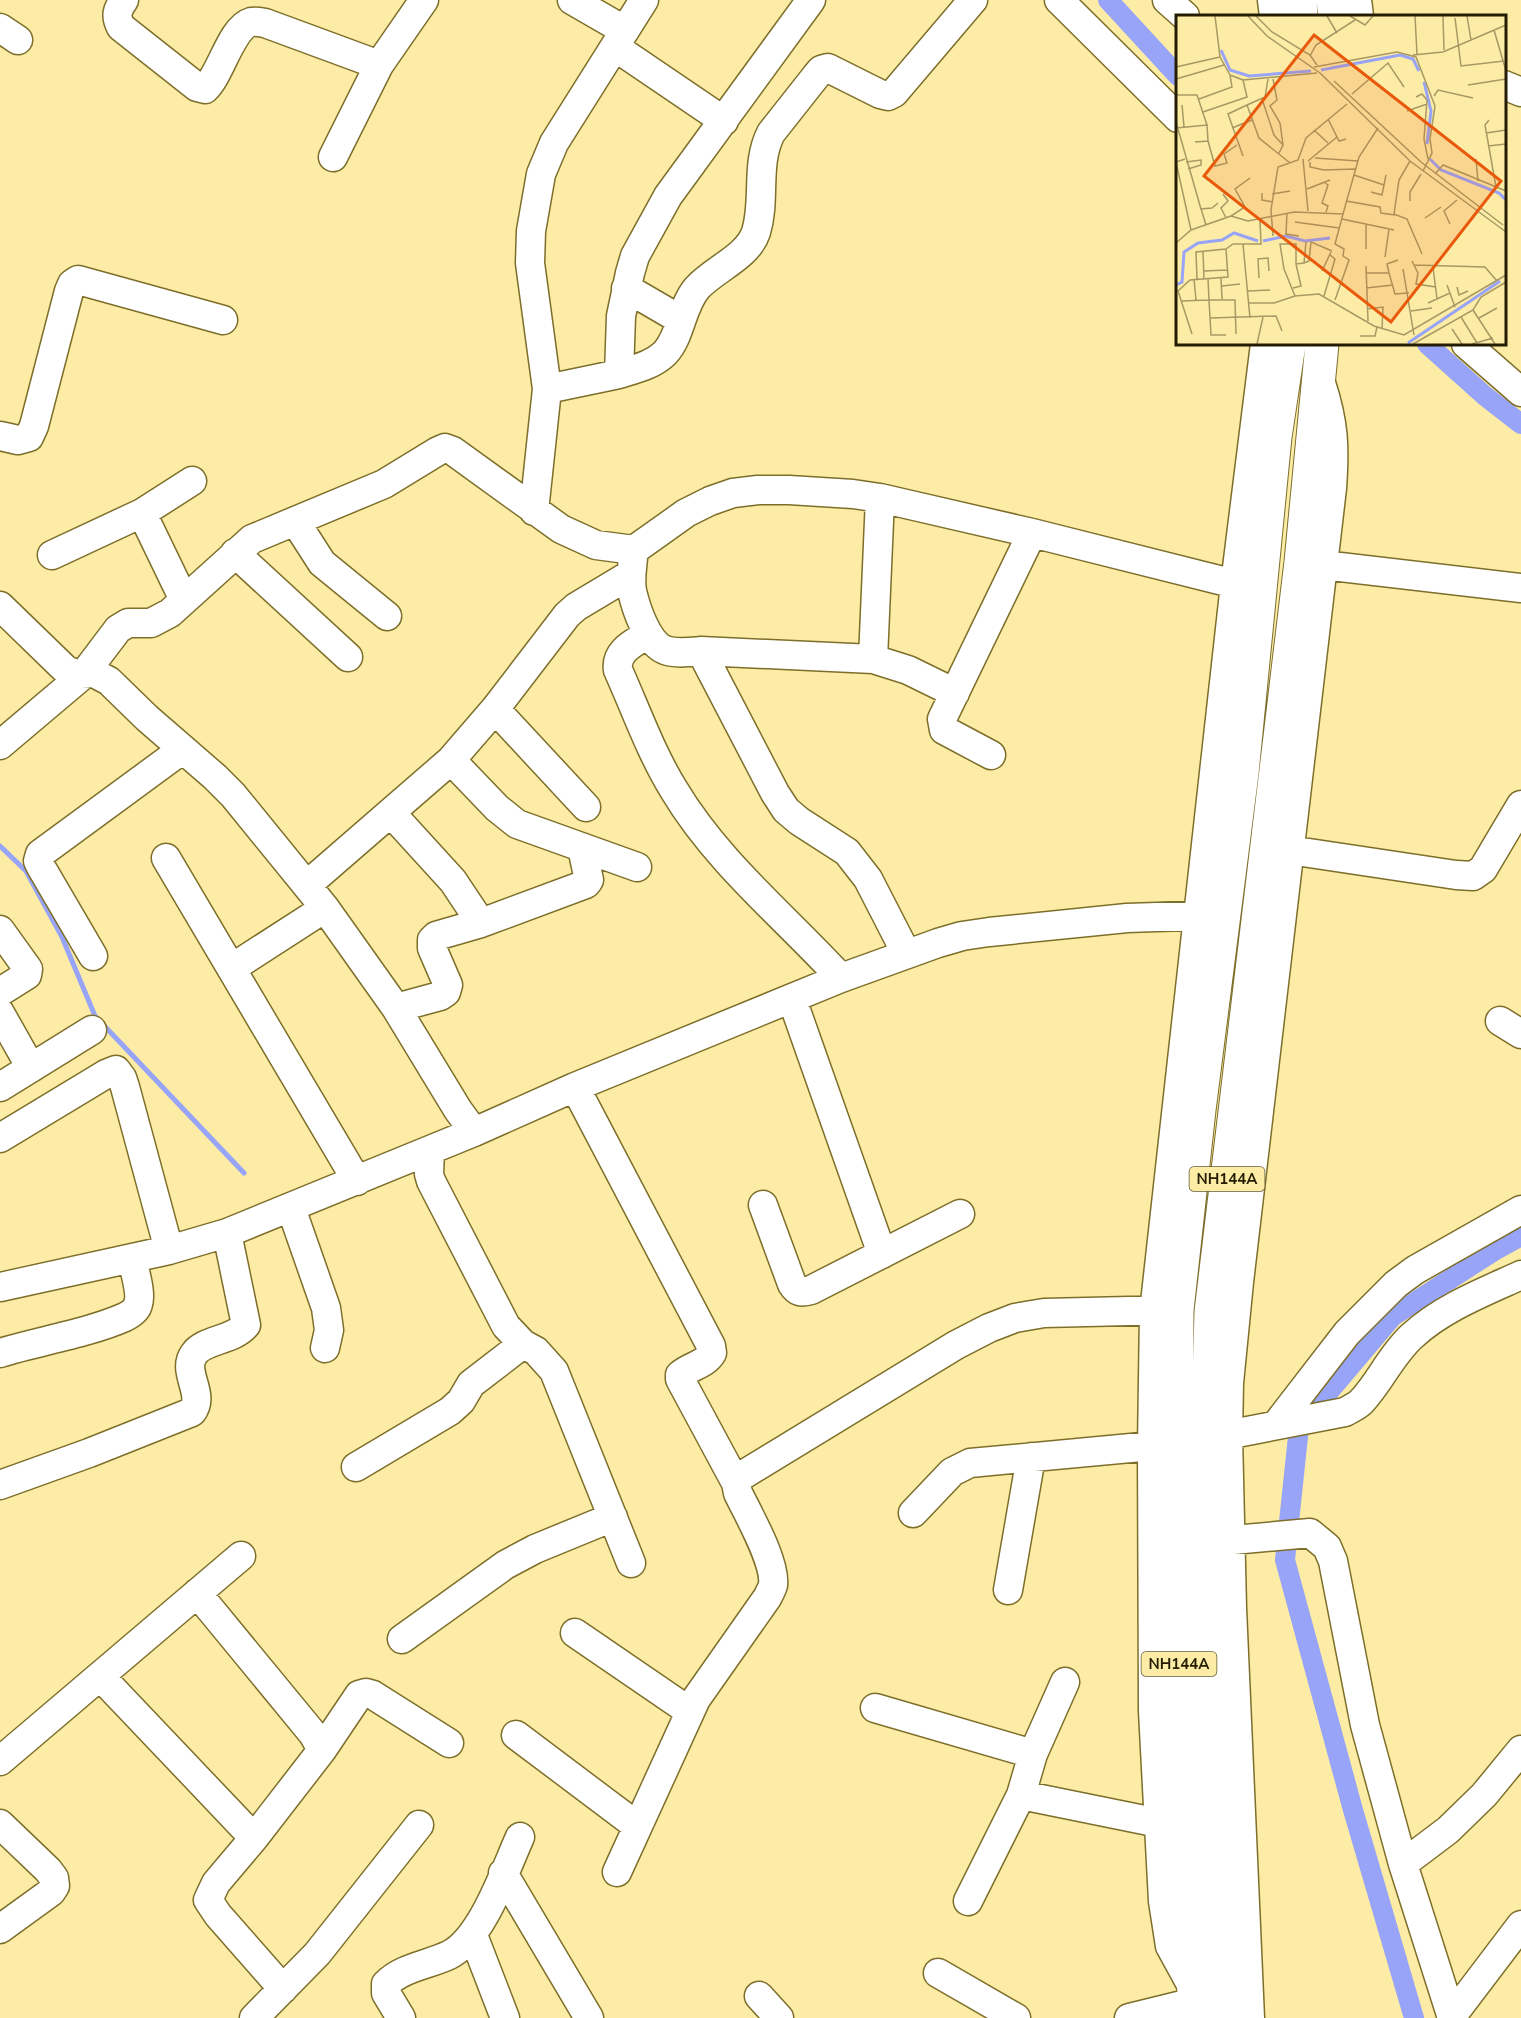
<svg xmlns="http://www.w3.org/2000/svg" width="1521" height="2018" font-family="'Nunito Sans',sans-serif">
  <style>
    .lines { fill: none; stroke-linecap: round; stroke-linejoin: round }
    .stream { stroke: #97a4f8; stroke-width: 5 }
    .canal { stroke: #97a4f8; stroke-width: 20 }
    .minor-casing { stroke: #7d6e2a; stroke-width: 31 }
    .highway-casing { stroke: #7d6e2a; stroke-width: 35 }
    .minor { stroke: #fff; stroke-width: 28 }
    .highway { stroke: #fff; stroke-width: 33 }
    .labels { text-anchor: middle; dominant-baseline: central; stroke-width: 4.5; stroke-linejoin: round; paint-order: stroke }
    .shield { fill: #fceca6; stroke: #655b33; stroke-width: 1.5 }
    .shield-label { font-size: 15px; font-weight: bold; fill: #241d02 }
    .inset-river { fill: none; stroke: #97a4f8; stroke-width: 3 }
    .inset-road { fill: none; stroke: #a69964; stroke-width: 1.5 }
    .view { fill: #e8590c; fill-opacity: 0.15; stroke: #e8590c; stroke-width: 3 }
    .inset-edge { fill: none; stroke: #241d02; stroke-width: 3 }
  </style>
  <rect width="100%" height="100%" fill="#fceca6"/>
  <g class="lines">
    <path class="stream" d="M0,846L26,871L62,937L95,1016L244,1173"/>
    <path class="canal" d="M1108,0L1178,76
      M1427,344L1485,396L1521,424
      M1414,2018L1353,1810L1285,1560L1299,1427L1393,1316L1494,1251L1521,1236"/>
    <g class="minor-casing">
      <path id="minor" d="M124,0C117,10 115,16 121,27L197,87L205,89C221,74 231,28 251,22C256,21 260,22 265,23L379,65
        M572,0L624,30
        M1059,0L1178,118
        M1167,0L1185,16
        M1272,0L1274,16
        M1357,0L1359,16
        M0,28L18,40
        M615,47L724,121
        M1504,85L1521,92
        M333,157L379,65L424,0
        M626,288L681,320
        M1466,344L1521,392
        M619,374C635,369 653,365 665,353C681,336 681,307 697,288C714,269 748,257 756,232C766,199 755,164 771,133L816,76L821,70L828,68L880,94L888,96L894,93L973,0
        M547,389L619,374L621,316L630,273L635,256L668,196L811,0
        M0,436L18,440L29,437L34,426L69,291L72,284L78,280L223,320
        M534,511L547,389L530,263L531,231L541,174L554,143L644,0
        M295,521L322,563L387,616
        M235,553L348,657
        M52,555L142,513
        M633,558C632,569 630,580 632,591C636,608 647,643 665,650C676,654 690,652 701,651L873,659L908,670L955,693
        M1323,565L1521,588
        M184,600L142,513L192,481
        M0,606L66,670L76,674L94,673L109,681L147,718L215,777L233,795L325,908L396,1008L458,1110L474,1132L575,1087L841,978L938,943L962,936L989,932L1127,918L1216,915
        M648,634C634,643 615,651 618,670C636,710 651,753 674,790C717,862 784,916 841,978
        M701,651L775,793L786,810L799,821L847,852L868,879L906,953
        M873,659L880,498
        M495,709L586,807
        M0,745L84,674L118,629L128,623H151L170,613L252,539L384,484L438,451L445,448L453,451L561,529L596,545L634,550L686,513L710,501L733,493L758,490H789L853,494L880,498L1032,533L1235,584
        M991,755L944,730L942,719L1032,533
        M451,760L497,808L517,824L637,867
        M391,813L453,881L481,923
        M1289,850L1456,875L1473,876L1483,869L1521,805
        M166,858L357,1181
        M307,885L451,760L495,709L567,615L576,607L631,574
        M0,930L28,969L27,975L0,992
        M93,956L41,867L38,861L40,854L183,749
        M232,968L325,908
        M792,999L882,1254
        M396,1008L440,996L446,992L448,985L432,948V940L436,936L481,923L586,884L589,880L582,848
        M0,1013L31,1068
        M1500,1021L1521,1034
        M0,1087L92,1030
        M575,1087L711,1346L712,1353C705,1365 690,1366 680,1375V1379L736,1483
        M0,1138L106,1074L116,1070L122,1078L125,1087L169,1250
        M430,1151L429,1174L431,1181L506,1326L523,1344L536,1351L554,1371L631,1563
        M763,1205L792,1284C797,1292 801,1293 811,1290L960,1214
        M291,1208L326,1308L329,1330L325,1348
        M0,1287L169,1250L227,1233
        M0,1353C39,1341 89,1333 125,1317C131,1314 137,1310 138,1304C142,1294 134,1269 132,1258
        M1276,1425L1347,1333L1396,1284L1415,1270L1521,1210
        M1211,1438L1345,1412C1350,1409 1357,1406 1361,1402C1380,1382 1391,1355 1412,1336C1442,1308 1484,1292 1521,1275
        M356,1467L450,1411L461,1401L471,1384L523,1344
        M0,1485L89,1453L192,1412C206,1394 181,1372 194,1354C204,1339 233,1341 246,1325L227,1233L474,1132
        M913,1513L952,1472L970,1463L1152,1446
        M1211,1542L1310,1533L1327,1547L1333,1561L1365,1725L1403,1864L1452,2018
        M1008,1590L1031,1457
        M197,1593L313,1734L322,1750L254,1838L216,1883L208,1900L218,1915L283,1989
        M575,1633L689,1711
        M402,1639L505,1565L535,1549L613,1517
        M100,1676L254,1838
        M875,1708L1033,1754
        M516,1735L637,1826
        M322,1750L359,1695L366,1693L373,1695L449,1743
        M0,1761L241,1556
        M1021,1795L1033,1754L1065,1682
        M0,1824L48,1870L54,1878L55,1886L51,1892L0,1929
        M1403,1864L1448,1830L1484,1795L1521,1750
        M617,1872L696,1699L767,1598C769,1594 772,1589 773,1585C776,1562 748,1514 738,1493L736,1483L738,1478L956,1345L989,1328L1015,1318L1044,1313L1172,1310
        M503,1873L589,2018
        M968,1901L1021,1795L1159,1823
        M473,1935L505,2018
        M938,1973L1016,2018
        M1193,1988L1170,1946L1163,1901L1153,1711L1152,1446L1154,1312L1235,584L1265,344
        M759,1996L779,2018
        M1452,2016L1521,1925
        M254,2018L317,1954L419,1825
        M401,2018L386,1993V1984C403,1967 428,1965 449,1955C482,1939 505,1870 520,1837
        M1129,2018L1194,2002
        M1250,2018L1232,1608L1228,1435L1229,1383L1239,1282L1332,488C1335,446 1334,423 1321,383"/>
    </g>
    <g class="highway-casing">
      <path id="highway" d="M1300,0L1301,16
        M1333,0L1335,16
        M1195,2018L1175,1543L1177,1310L1199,1110L1242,773L1275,437L1289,344
        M1225,2018L1205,1542L1203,1440L1209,1381L1211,1312L1301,562L1322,344"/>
    </g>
    <use href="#minor" class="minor"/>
    <use href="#highway" class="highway"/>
  </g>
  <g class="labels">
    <g class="shield">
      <rect x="1189.5" y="1167" width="75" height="24" rx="4.5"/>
      <rect x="1141.5" y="1652" width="75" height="24" rx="4.5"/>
    </g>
    <g class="shield-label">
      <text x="1227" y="1179">NH144A</text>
      <text x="1179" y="1664">NH144A</text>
    </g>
  </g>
  <g transform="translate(1176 15)">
    <rect width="330" height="330" fill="#fceca6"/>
    <path class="inset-river" d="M45,35L54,55L73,61L135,56M145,55L224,40L237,44L243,56M248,67L255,96L251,129M254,144L265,155L323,178L330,185M87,226L110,221L129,226L154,223M0,270L6,267L8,237L22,228L46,225L58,218L82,226M232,328L324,266"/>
    <path class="inset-road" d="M39,1L44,42L54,60M72,1L91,21L144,58L234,146L330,217M80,1L96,17L134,40L141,50M151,1L161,18M174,1L189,10L197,1M239,1L241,39M267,1L268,35M291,1L295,25M279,3L285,51L328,46M318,15L330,56M237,40L267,37L330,10M134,41L140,30L179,5M0,52L44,42M138,52L221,37L240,42L259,91L254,124L256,138L247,156M0,64L48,50M92,64L89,82L71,90L83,123L114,148M97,64L101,85L94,91L104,108L107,130M158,66L245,147L327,210M292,70L330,64M176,79L212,48L228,72M0,80H21L31,110M258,81L262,75L297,83M240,82L246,79L251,85L248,124L252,144M23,84L56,72L54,60L67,65M86,84L98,120L107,130L103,138M6,90L8,112M231,96L251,89M27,97L71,82L67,65L141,58M152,104L163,126L170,124M313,105L309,110L320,172M0,107L25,194M0,113L31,110L32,126L19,127M56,113L76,105M138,115L152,128M310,118L330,115M32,126L39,151L51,148L48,139L61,130M312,131L330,129M67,141L52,99L71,90M139,143L182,146M9,144L0,147L15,215M127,144L132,196M300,144L302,166M132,146L161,122M234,146L223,165L218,199L231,204L246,239M10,147L25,145V150L12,154M134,147V152L148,155L179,154M259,159L267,150L330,176M178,160L208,170M149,168L152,170L146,188L152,191L150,197M131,174L154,165M195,177L206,180L210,160M86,178V185L97,187M47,179L52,186L45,193L50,203M96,179L114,176M170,186L204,192L205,198L219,200M234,186V177L245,159M111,198L110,219L123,221M55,201L72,206L118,197L167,199L183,142L202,113M249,203L265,192M166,204L218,215M119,207L163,213M274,209L268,196L281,185M30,210L25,194L36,193L42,188M97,221L95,195L102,152L122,145L130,123L171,89M130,227L128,248L120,249V229H104L108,254L119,281L143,279L198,311L228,320L330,260M0,228L15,215L55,201L69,192L59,174L74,163M67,229H85L84,205M190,234V210M27,236L28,264M209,242L213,214M236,246L242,258L240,269L260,272M128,248L133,246L135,227L156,236M238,250L309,252L321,266M190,251L192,306M257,252L261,284M227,254L238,320M28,256L51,255M146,256L155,237M190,258H213L219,279L233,278M213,258L211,249L222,245M45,263L46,284M83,263L82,244L92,243L93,256M18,264L20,285M21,264L20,237L50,234M32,264L33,285H59L60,319M271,270L279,292M46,271L64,269M281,272L283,280L292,276M117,273L125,271L120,249M190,273L217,270M72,276L94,275M148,281L159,244L154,240M159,285L173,245L167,241L168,234L159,229L167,199M5,286L33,285L35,320H50M73,288H98L119,281M252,288L274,278M191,294L207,292L206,314M297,295L319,329M235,296L256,293M285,302L301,328M34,303L100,301L106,316M303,303L321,293M276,314L286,329M16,319L2,276L14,265L52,262L50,234L57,229H67L74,303M184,321H199L201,312M81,329L87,302M237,329L297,295L305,282L330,267M296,329L317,323"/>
    <path class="view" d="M138,20L325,166L215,307L28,161Z"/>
    <rect width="330" height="330" class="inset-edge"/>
  </g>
</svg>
